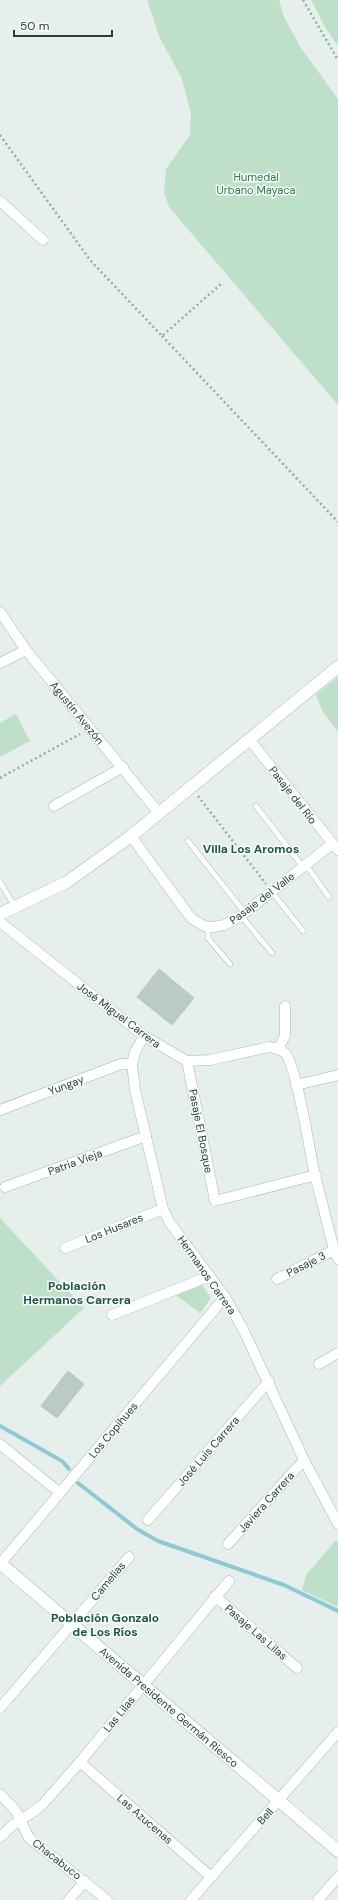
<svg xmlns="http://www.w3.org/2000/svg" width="338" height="1900" font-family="'DM Sans',sans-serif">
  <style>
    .green { fill: #bfe0c8 }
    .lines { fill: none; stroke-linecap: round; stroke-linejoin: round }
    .stream { stroke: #8ec9d4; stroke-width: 4 }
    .building { fill: #bbcac4; stroke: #b8c9c2 }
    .lane-casing { stroke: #a8b8b2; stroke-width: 6 }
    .street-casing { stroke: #a8b8b2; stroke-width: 11 }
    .secondary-casing { stroke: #a4bbb3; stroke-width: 13 }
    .path { stroke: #86b3a5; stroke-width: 2.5; stroke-dasharray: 2 3; stroke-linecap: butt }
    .lane { stroke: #fff; stroke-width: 5 }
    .street { stroke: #fff; stroke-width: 10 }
    .secondary { stroke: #fff; stroke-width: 12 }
    .labels { text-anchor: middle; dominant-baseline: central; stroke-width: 3; stroke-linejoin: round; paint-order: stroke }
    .park-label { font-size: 11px; fill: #2d7a4b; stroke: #f7fbf9 }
    .street-label { font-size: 11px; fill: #24423a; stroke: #f7fbf9 }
    .neighbourhood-label { font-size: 12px; font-weight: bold; fill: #1f5548; stroke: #f7fbf9 }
  </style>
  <rect width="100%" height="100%" fill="#e6efeb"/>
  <path class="green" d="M147,0H279L284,17L301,48L338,99V405L169,207L164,192L166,169L190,135L191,114L182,79L160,38Z
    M311,0H338V46L325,27Z
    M338,677V732L323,712L316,695Z
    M16,714L30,741L0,757V723Z
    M0,1218L84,1308L0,1386Z
    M201,1284L211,1298L200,1313L176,1295Z
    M336,1540L338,1542V1607L302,1590L306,1575Z"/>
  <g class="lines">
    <path class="stream" d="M0,1426L62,1461L69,1469
      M78,1483L137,1529L158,1541L284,1585L338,1611"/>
  </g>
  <path class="building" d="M159,969L194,998L172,1025L137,997Z
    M68,1371L84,1384L57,1418L41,1406Z"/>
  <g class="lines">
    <g class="lane-casing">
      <path id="lane" d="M256,806L303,867
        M188,841L245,913
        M306,865L329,897
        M0,882L15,907
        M272,892L303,931
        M241,916L272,953
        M208,927V938L230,964"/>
    </g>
    <g class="street-casing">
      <g id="street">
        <path d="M0,201L43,240"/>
        <path id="s1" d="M0,612L26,650L158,812"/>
        <path d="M0,663L26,650"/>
        <path d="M249,739L338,850"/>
        <path d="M54,806L123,767"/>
        <path d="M131,836L191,918L204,926L213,927L224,925L241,916L332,844"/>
        <path d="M0,922L144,1036L187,1061L210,1060L269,1047C275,1048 281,1049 285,1053C297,1066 310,1154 315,1175C321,1200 328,1225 334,1250L338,1259"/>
        <path d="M144,1036L135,1052L132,1064L135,1090L163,1209L170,1223L225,1297L243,1329L304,1460L338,1524"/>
        <path d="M278,1049L285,1036V1006"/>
        <path d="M187,1061L215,1201L316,1175"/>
        <path d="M296,1085L338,1075"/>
        <path d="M0,1110L121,1064H132"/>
        <path d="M5,1187L146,1136"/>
        <path d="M65,1248L163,1209"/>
        <path d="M277,1279L334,1250"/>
        <path d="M112,1315L210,1276"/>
        <path d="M319,1364L338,1353"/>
        <path d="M0,1444L60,1493"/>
        <path d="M148,1520L269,1381"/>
        <path d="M228,1544L304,1460"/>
        <path d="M0,1564L225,1297"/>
        <path d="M215,1596L297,1668"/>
        <path d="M0,1708L129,1557"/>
        <path d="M80,1762L210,1876"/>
        <path d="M0,1794L16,1811L29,1838L107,1900"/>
        <path d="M0,1837L14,1824L30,1814L43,1804L80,1762L229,1581"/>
        <path d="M69,1900L85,1881"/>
        <path d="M191,1900L338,1732"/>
        <path d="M318,1900L338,1877"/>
      </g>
    </g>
    <g class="secondary-casing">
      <g id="secondary">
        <path d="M0,914L67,882L131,836L338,667"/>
        <path id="s2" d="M0,1563L338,1851"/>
      </g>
    </g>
    <path class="path" d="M303,0L338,60
      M0,135L90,260L162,336L221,284
      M162,336L338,522
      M0,778L80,734
      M198,796L266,884"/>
    <use href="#lane" class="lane"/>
    <use href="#street" class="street"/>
    <use href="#secondary" class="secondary"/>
  </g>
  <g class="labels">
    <g class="park-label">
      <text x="256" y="177">Humedal<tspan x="256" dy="13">Urbano Mayaca</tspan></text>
    </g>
    <g class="street-label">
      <text stroke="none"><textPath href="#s1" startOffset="127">Agustín Avezón</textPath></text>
      <text transform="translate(293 795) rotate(52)">Pasaje del Río</text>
      <text transform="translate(262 898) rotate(-37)">Pasaje del Valle</text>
      <text transform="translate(119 1015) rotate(37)">José Miguel Carrera</text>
      <text transform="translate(66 1085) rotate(-21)">Yungay</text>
      <text transform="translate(201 1131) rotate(79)">Pasaje El Bosque</text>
      <text transform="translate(75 1162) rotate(-20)">Patria Vieja</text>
      <text transform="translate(114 1228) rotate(-22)">Los Husares</text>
      <text transform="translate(306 1264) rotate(-27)">Pasaje 3</text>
      <text transform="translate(207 1275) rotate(55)">Hermanos Carrera</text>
      <text transform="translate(113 1430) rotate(-50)">Los Copihues</text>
      <text transform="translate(208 1451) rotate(-49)">José Luis Carrera</text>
      <text transform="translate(266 1502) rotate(-48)">Javiera Carrera</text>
      <text transform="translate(108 1581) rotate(-50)">Camelias</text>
      <text transform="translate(256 1632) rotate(41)">Pasaje Las Lilas</text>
      <text stroke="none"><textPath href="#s2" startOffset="222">Avenida Presidente Germán Riesco</textPath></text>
      <text transform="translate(119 1714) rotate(-51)">Las Lilas</text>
      <text transform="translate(265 1816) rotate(-48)">Bell</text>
      <text transform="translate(145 1819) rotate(41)">Las Azucenas</text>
      <text transform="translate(57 1859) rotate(38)">Chacabuco</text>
    </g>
    <g class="neighbourhood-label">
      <text x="251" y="849">Villa Los Aromos</text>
      <text x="77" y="1286">Población<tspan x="77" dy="14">Hermanos Carrera</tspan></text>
      <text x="105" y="1618">Población Gonzalo<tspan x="105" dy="14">de Los Ríos</tspan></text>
    </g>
  </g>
  <path d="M14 30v6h98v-6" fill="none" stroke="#24423a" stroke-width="2"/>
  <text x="20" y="30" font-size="12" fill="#24423a" stroke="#f7fbf9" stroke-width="3" paint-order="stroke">50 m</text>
</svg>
